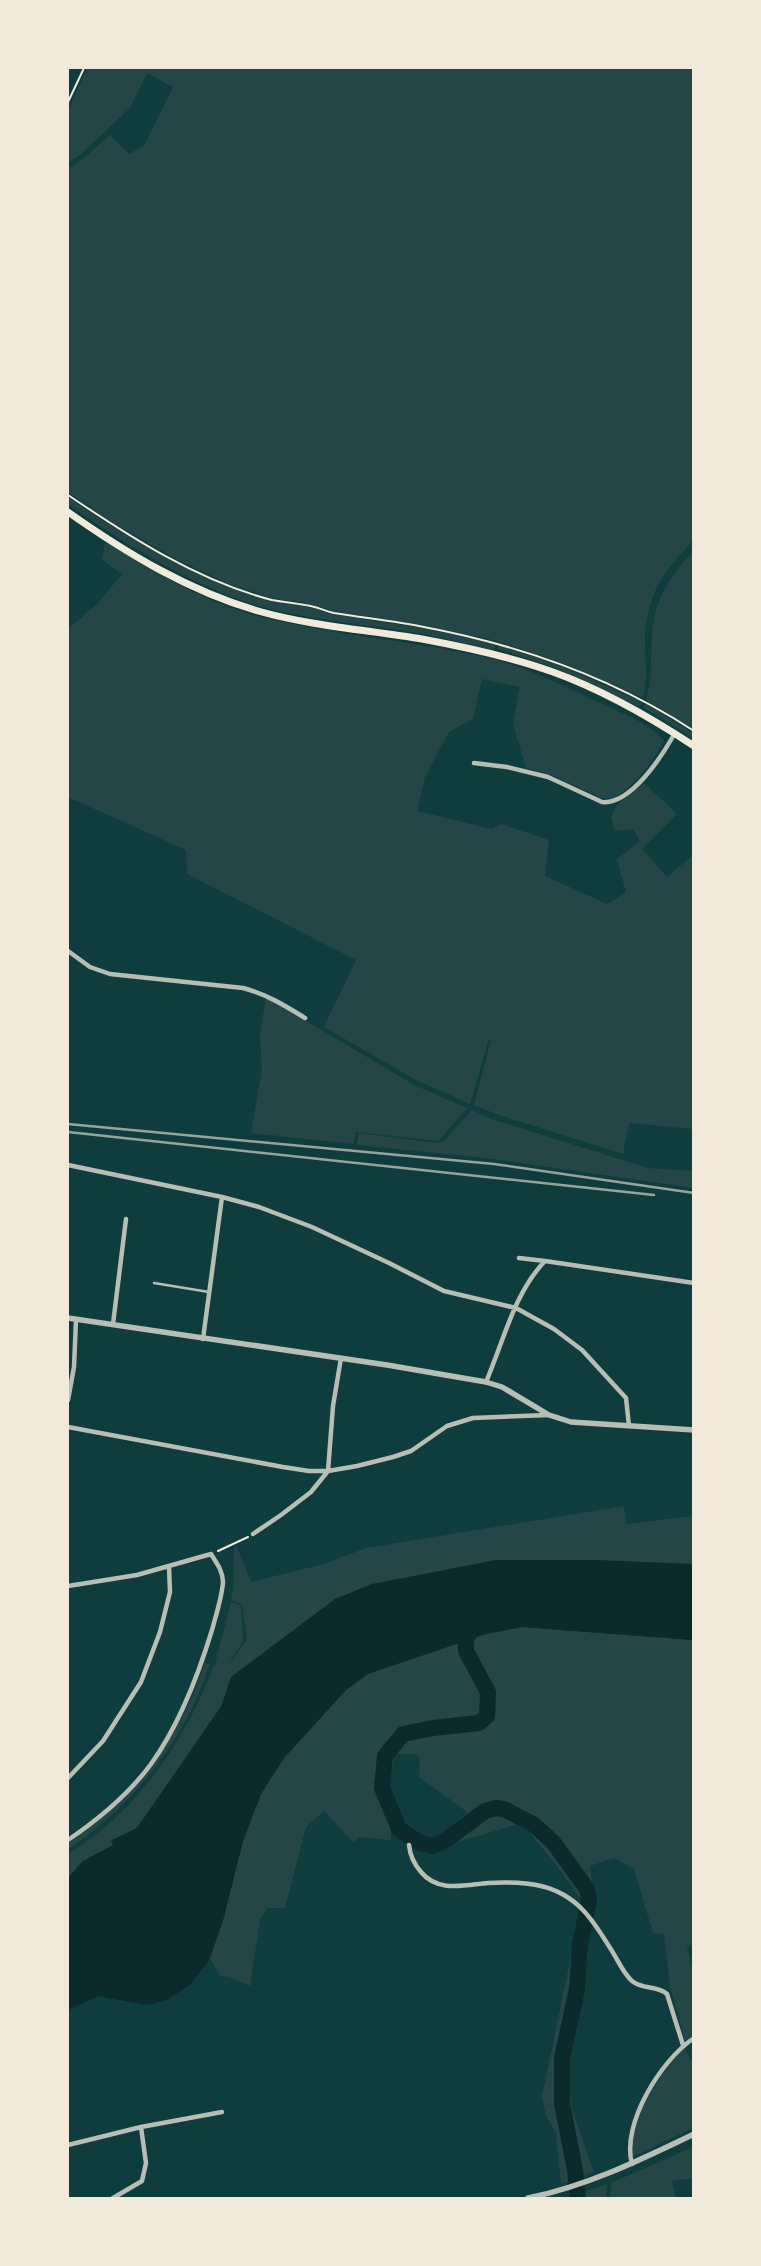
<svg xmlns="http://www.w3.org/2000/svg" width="761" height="2266" font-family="Roboto,sans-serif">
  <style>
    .green { fill: #244646 }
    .water { fill: #0a2a2b }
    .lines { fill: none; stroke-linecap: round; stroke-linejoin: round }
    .river { stroke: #0a2a2b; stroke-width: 16 }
    .path { stroke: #f1e9da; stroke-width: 2 }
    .service { stroke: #b8beb3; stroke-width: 2.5 }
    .minor { stroke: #b8beb3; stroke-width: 4.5 }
    .tertiary { stroke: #b8beb3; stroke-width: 5.5 }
    .primary { stroke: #f1e9da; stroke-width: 7 }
    .rail { stroke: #97a49c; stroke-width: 2.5 }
  </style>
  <rect width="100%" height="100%" fill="#0f3d3e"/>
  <path class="green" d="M87,68H693V540C685,551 674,560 666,572C653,589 647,612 645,633C644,655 649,676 643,698L559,662L497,641L423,625L333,611L305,603L271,598L228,584L172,557L105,518L68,492V169L84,158L110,135L129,154L144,146L173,87L147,73L130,108L81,154L68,163V110Z
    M68,497L103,521L170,560L227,586L270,601L305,606L332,614L423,628L496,644L494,650C470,645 447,639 423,634C370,625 315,621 262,607C198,589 122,543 68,504Z
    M105,542C154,571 203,602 258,616C334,636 414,640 492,659C529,668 565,687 600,703C621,713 649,722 664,741C654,760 625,803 602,798L549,774L526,768L513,724L520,687L482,679L473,719L449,732L425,777L417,811L492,829L501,824L549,840L545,876L607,904L626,892L617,859L640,841L633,829L615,831L611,818L616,806L644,783L677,814L642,849L667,877L693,855V1129L629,1123L623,1154L496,1114L474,1105L491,1040L489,1039L470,1104L416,1080L324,1027L356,960L187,874L186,850L68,797V629L98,603L122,574L102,560Z
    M693,551V729L646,700C653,678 650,657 652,635C655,597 669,579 693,551Z
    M499,645L557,664L642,702L640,707L555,668L497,649Z
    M645,703L693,733V738L644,708Z
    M266,997L414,1085L467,1108L438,1141L356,1132L353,1144L251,1133L262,1069L260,1035Z
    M472,1110L494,1120L648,1168L693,1171V1188L494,1159L357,1145L358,1133L438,1143L444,1141Z
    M624,1506L626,1524L693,1516V1564L592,1560H496L231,1677L221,1706L137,1828L111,1840L114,1845L83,1861L68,1878V1854C137,1812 186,1740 214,1665L218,1666L215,1664L231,1602L241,1605L243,1641L226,1668L247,1639L242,1604L231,1600C235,1584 233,1565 234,1548L237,1547L251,1582L324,1564L366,1548Z
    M522,1627L693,1640L694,1942L687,1947L693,1974V2035L685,2041L670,1986L664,1934L653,1933L634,1869L614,1858L590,1866L595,1911L578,1896L560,1870L522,1823L441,1847L467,1812L419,1777L420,1758L415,1754H395L390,1785L391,1840L359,1837L353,1842L324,1811L306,1827L285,1908H267L260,1920L250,1986L230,1977L220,1976L210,1958L224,1917L243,1841L261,1794L284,1758L346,1690L368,1674L413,1658L486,1634Z
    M205,1663L210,1664C185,1740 134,1805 68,1849V1843C132,1800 181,1737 205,1663Z
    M573,1947L589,1952L566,2071L573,2113L594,2172L561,2184L556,2133L546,2116L542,2096Z
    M684,2047L693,2064V2128L633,2157C628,2115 659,2077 684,2047Z
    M693,2147V2178L672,2181L676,2198H610L611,2183Z
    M607,2184L606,2198H569Z"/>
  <path class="water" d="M496,1560H592L693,1564V1640L522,1627L486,1634L368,1674L346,1690L284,1758L261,1794L243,1841L224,1917L210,1958L191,1984L167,2000L147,2005L98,1996L68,2010V1878L83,1861L113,1845L111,1841L137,1828L221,1707L231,1677L335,1599L372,1584Z"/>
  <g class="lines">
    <path class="river" d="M475,1621L466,1640V1651L488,1692L487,1716L479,1723L433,1728L403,1734L385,1756L382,1788L399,1829L420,1843L433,1846L446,1840L485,1811L496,1808L504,1809L533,1824L553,1842L587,1889L589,1900L580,1945L577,1989L562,2058V2103L575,2170L578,2198"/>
    <path class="path" d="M68,102L84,68
      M68,495C130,537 198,581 272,600C283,602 294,603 305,605C315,606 325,611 334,613C364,618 394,621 424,627C519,645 613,678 694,731
      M218,1551L248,1537"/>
    <path class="service" d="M154,1283L209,1292"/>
    <path class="minor" d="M474,763L507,767L548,777L602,802C631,805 662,756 675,733
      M68,951L90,967L110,974L243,988C266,994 284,1005 305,1018
      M68,1165L222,1197L259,1207L312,1227L389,1263L444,1291L516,1308L554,1329L582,1350L626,1398L629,1426
      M519,1258L545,1261
      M113,1324L126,1219
      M203,1339L222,1197
      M486,1382C503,1343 514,1293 545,1261L694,1283
      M68,1400L74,1367L76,1320
      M68,1427L283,1467L309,1471H328L357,1466L393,1457L411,1451L447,1426L473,1418L549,1415
      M253,1534L281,1515L311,1492L328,1471L333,1406L341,1358
      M68,1586L137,1575L211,1554C216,1562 223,1571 223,1582C222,1597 216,1615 212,1630C198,1676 180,1724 151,1764C129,1794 99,1819 68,1840
      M68,1778L103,1741L141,1682L160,1632L170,1592L169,1567
      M409,1845C410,1856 414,1864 421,1872C438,1893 465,1885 488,1883C506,1882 524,1882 541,1886C580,1895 596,1925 615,1956C620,1965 625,1975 632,1981C643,1990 657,1985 667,1994L683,2045
      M68,2145L141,2127L222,2112
      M632,2164C621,2124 661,2060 694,2038
      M113,2198L142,2181L146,2163L141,2127"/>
    <path class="tertiary" d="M68,1318L387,1365L486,1382L502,1387L549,1415L571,1422L694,1430
      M528,2198C587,2186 640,2160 694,2134"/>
    <path class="primary" d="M68,512C126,553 189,591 258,611C311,626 367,630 422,639C465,647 512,657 553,672C603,690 650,717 694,746"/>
    <path class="rail" d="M68,1124L494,1164L694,1193
      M68,1132L654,1195"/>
  </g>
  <rect width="761" height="2266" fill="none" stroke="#f1e9da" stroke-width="138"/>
</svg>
